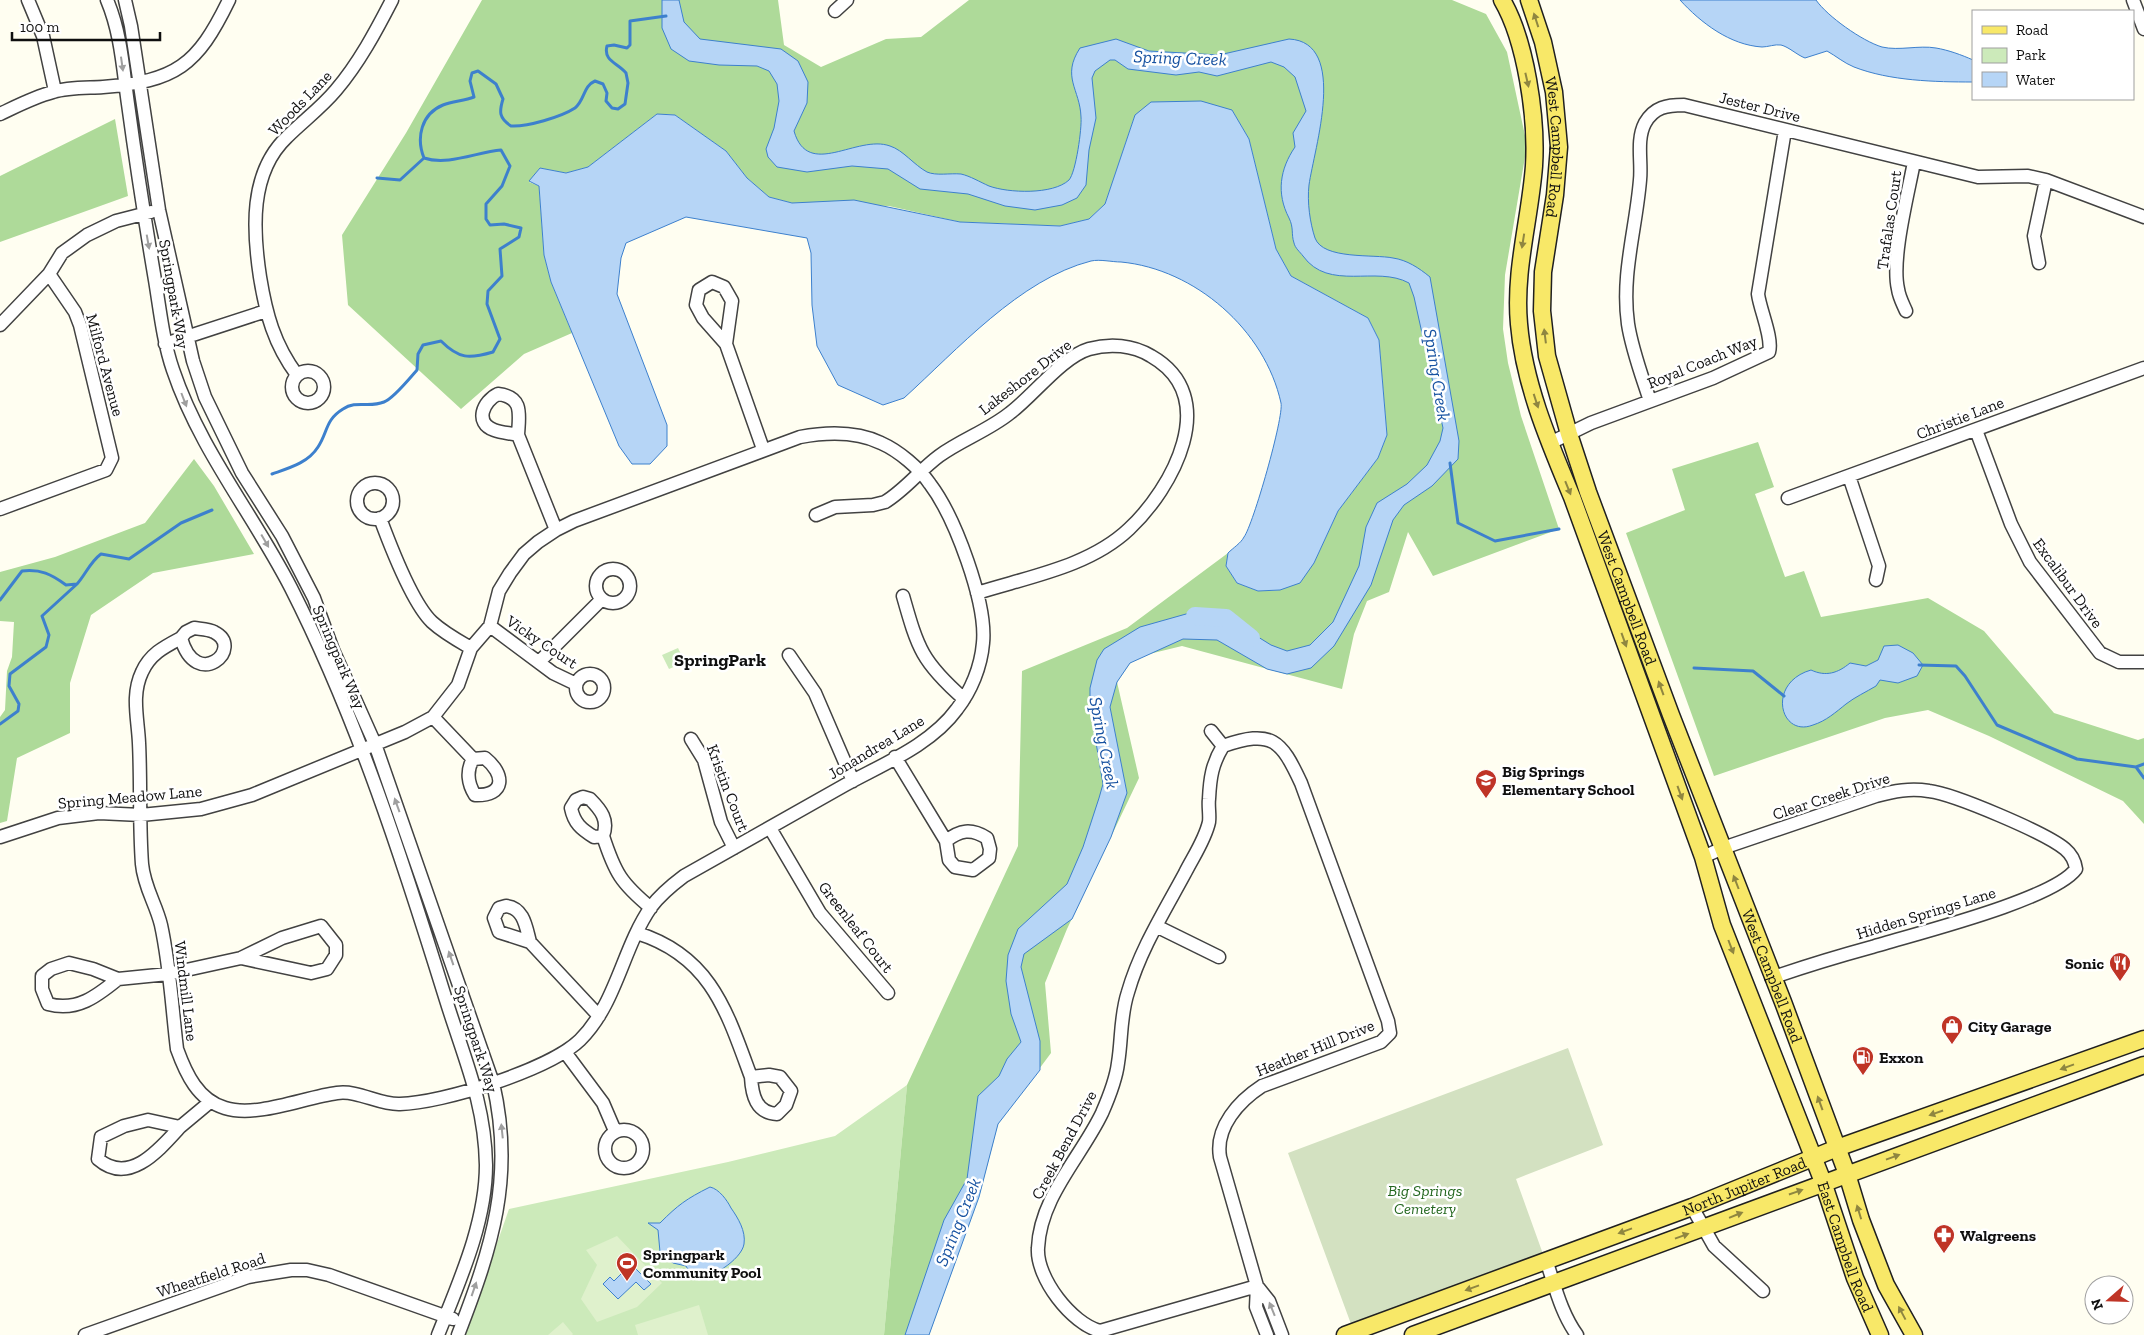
<svg xmlns="http://www.w3.org/2000/svg" width="2144" height="1335" font-family="'Zilla Slab',serif">
  <style>
    .green { fill: #cceaba }
    .forest { fill: #aeda99 }
    .cemetery { fill: #d3e1c1 }
    .pitch { fill: #dff1cc }
    .water { fill: #b6d5f6; stroke: #3d80cd }
    .lines { fill: none; stroke-linecap: round; stroke-linejoin: round }
    .stream { stroke: #3d80cd; stroke-width: 3 }
    .river { stroke: #b6d5f6; stroke-width: 18 }
    .minor-casing { stroke: #424242; stroke-width: 15 }
    .major-casing { stroke: #202020; stroke-width: 19 }
    .minor { stroke: #fff; stroke-width: 12 }
    .major { stroke: #f8e868; stroke-width: 16 }
    .oneway { fill: #8f8640 }
    .oneway2 { fill: #9f9f9f }
    .labels { text-anchor: middle; dominant-baseline: central; stroke-width: 5; stroke-linejoin: round; paint-order: stroke }
    .street-label { font-size: 16px; fill: #0f0f0f; stroke: #fff }
    .poi-label { font-size: 16px; font-weight: bold; fill: #0f0f0f; stroke: #fff; text-anchor: start }
    .park-label { font-size: 16px; font-style: italic; fill: #24671f; stroke: #fff }
    .water-label { font-size: 18px; font-style: italic; fill: #1752a1; stroke: #fff }
    .neighbourhood-label { font-size: 18px; font-weight: bold; fill: #0f0f0f; stroke: #fff }
  </style>
  <rect width="100%" height="100%" fill="#fffef1"/>
  <path class="green" d="M678,648L685,662L669,669L662,655Z
    M907,1085L884,1335H465L509,1209L728,1162L835,1136Z"/>
  <path class="forest" d="M482,0H778L784,45L821,67L886,39L921,37L969,0H1452L1486,14L1507,52L1527,145L1505,275L1503,329L1508,363L1521,416L1559,529L1433,576L1408,532L1389,592L1367,601L1354,634L1342,689L1182,646L1145,655L1130,663L1117,682L1139,778L1067,929L1045,983L1051,1053L998,1124L979,1197L929,1335H884L907,1085L1018,846L1022,671L1127,628L1228,553L1226,566L1237,583L1258,591L1280,590L1314,563L1338,511L1378,458L1387,435L1379,340L1368,318L1291,276L1276,249L1249,139L1232,110L1135,115L1105,204L1089,219L1060,226L960,222L889,206L792,203L769,197L747,178L726,151L675,115L657,114L588,167L566,173L540,168L529,182L539,186L544,255L551,282L572,333L524,354L461,409L348,305L342,235L406,133Z
    M115,119L128,196L0,242V176Z
    M1758,442L1774,487L1755,494L1785,577L1804,571L1821,617L1928,598L1984,631L2054,713L2138,740L2144,738V824L2123,801L1989,736L1928,710L1885,718L1714,776L1626,533L1685,510L1672,469Z
    M194,459L214,486L254,554L153,573L91,615L70,683V733L17,758L7,821L0,823V717L5,710L7,671L12,657L14,622L0,621V572L55,557L145,523Z"/>
  <path class="cemetery" d="M1568,1048L1603,1145L1516,1179L1543,1254L1351,1324L1288,1153Z"/>
  <path class="pitch" d="M617,1236L662,1283L637,1307L597,1322L581,1299L597,1265L586,1250Z
    M699,1305L708,1335H638L635,1325Z
    M563,1322L573,1334L572,1335H548Z"/>
  <path class="water" d="M662,0H679L684,22L700,39L781,49L798,61L808,82L807,103L794,131C808,180 857,134 890,146C903,150 914,165 927,172C936,176 950,173 961,174C970,176 980,182 989,186C1008,193 1053,195 1069,180C1076,172 1082,128 1081,117C1080,89 1061,77 1080,48L1116,39L1149,51L1219,55L1289,39C1349,42 1314,149 1309,185C1307,202 1310,223 1315,238C1323,260 1374,254 1393,258C1407,260 1419,268 1430,277L1459,441L1458,459L1432,486L1404,505L1393,520L1371,585L1334,646L1311,668L1287,674L1267,669L1217,640L1183,639L1130,663L1117,682L1110,707L1127,793L1111,837L1072,919L1024,954L1021,967L1040,1041V1070L998,1124L979,1197L929,1335H905L944,1220L967,1179L978,1096L999,1076L1007,1059L1021,1042L1011,1014L1006,981L1008,955L1018,929L1067,884L1083,847L1099,798L1103,784L1090,707V688L1097,660L1104,649L1140,627L1186,614H1211L1242,627L1271,645L1287,651L1310,645L1333,622L1359,566L1366,527L1377,503L1407,484L1427,465L1440,441L1443,428L1414,297L1409,283C1376,265 1329,292 1303,256C1300,252 1295,248 1294,243C1291,234 1294,228 1289,218C1276,193 1280,169 1295,147L1293,133L1306,111L1295,77L1284,67L1271,62L1217,76L1199,72L1176,75L1128,69L1115,60H1110L1095,71L1092,78L1096,118L1089,150L1086,185L1077,198L1062,205L1035,210L1005,206L968,194L920,189L888,169L852,166L807,172L777,167L768,157L766,149L774,128L779,101L777,84L769,71L757,66L719,65L689,61L671,49L662,28Z
    M1680,0H1816C1827,16 1862,41 1882,47C1899,51 1919,45 1936,48C1948,50 1962,55 1973,60V82C1935,82 1890,81 1854,67C1844,63 1836,56 1827,51L1805,58C1797,55 1789,47 1781,45C1775,44 1768,47 1762,47C1730,45 1701,23 1680,0Z
    M1201,101L1232,110L1249,139L1276,249L1291,276L1368,318L1379,340L1387,435L1378,458L1338,511L1314,563L1300,583L1280,590L1258,591L1237,583L1226,566L1228,553C1233,548 1241,543 1244,537C1253,525 1284,417 1281,403C1265,330 1195,269 1121,262C1112,262 1100,259 1091,261C1020,279 957,350 904,398L883,405L838,385L817,346L812,305L811,253L807,238L686,217L626,243L621,258L617,294L667,425V446L650,464H632L619,446L551,282L544,255L539,186L529,181L540,168L566,173L588,167L657,114L675,115L726,151L747,178L769,197L792,203L854,200L960,222L1060,226L1089,219L1105,204L1135,115L1151,102Z
    M1898,645L1913,653L1923,665L1917,676L1898,683L1880,680L1876,686C1866,692 1855,697 1846,704C1836,712 1826,721 1813,725C1780,738 1766,683 1811,670C1826,677 1838,673 1850,663L1866,666L1878,660L1884,646Z
    M710,1187C719,1189 727,1200 731,1208C738,1218 746,1231 744,1244C742,1259 708,1283 693,1275C689,1273 688,1269 686,1266L673,1263L660,1252L658,1230L648,1223H660C678,1205 686,1199 710,1187Z
    M631,1264L651,1284L644,1290L636,1282L618,1299L603,1284L610,1277L614,1281Z"/>
  <g class="lines">
    <path class="stream" d="M377,178L400,180L424,158
      M1450,463L1458,523L1495,541L1559,529
      M272,474C289,468 308,463 318,447C328,432 325,420 343,409C356,400 369,408 384,402C393,399 410,378 417,370L418,354L423,345L441,341C459,359 469,359 493,352L500,339L487,304L488,291L502,276L500,249L519,237L521,228L504,224L490,225L486,219V204L502,186L510,166L501,150C477,152 448,166 424,158C416,138 421,114 443,105C453,101 464,101 474,97L470,81L472,73L478,71L496,84L503,99C499,112 499,118 511,126C527,127 561,117 575,108C585,100 583,86 595,81L603,84L607,93L606,101L612,108L618,109L625,104L628,83L626,73C618,63 603,61 607,46L614,45L627,48L630,45V21L666,16
      M0,600L22,571C41,569 51,574 66,585L77,584C86,574 90,562 101,554L129,559L181,523L212,510
      M1919,665L1956,666L1965,676L1997,725L2077,759L2136,767L2144,764
      M1694,668L1753,671L1784,696
      M0,724L18,711L19,704L9,686L10,674L46,647L49,635L42,616L77,584
      M2136,767L2144,778"/>
    <path class="river" d="M1195,616L1226,618L1251,638"/>
    <g class="minor-casing">
      <path id="minor" d="M28,0L43,36L55,91
        M107,0C121,33 123,69 128,104C136,163 145,221 155,280C160,310 163,341 173,370C200,450 253,514 291,588C357,718 403,861 446,1000C464,1058 485,1103 486,1165C486,1223 459,1282 438,1335
        M125,0L131,26L159,210L193,361L205,397L242,473L282,536L314,598L333,650L375,744L493,1083C515,1177 492,1247 458,1335
        M2133,0L2144,29
        M835,11L847,0
        M0,114C17,106 34,97 53,92C68,87 87,88 103,87C176,81 197,66 229,0
        M2039,263L2034,236L2046,180
        M1906,311C1903,304 1899,297 1898,289C1891,259 1908,194 1914,162
        M0,325L49,274L62,253L87,235L116,221L151,212
        M165,344L266,311
        M726,344L732,301L724,287L712,282L699,290L696,305L703,318L726,344L763,449
        M292 387a16 16 0 1 1 32 0a16 16 0 1 1-32 0Z
        M297,375C274,344 266,314 260,277C253,231 249,173 287,137C303,121 321,108 336,90C359,63 376,31 392,0
        M498,394C524,397 519,415 518,435C510,433 502,433 494,430C474,423 483,401 498,394Z
        M1650,401C1642,376 1632,350 1628,324C1621,275 1636,229 1640,180C1642,162 1636,140 1645,123C1654,107 1667,105 1684,105L1978,177L2028,176L2046,180L2144,217
        M1976,430L2011,524L2030,562L2100,653L2119,662H2144
        M518,435L556,530
        M1550,443L1591,423L1713,378L1769,352C1773,338 1760,310 1758,294L1785,130
        M1849,476L1879,566L1876,580
        M357 501a18 18 0 1 1 36 0a18 18 0 1 1-36 0Z
        M1788,498L2144,368
        M0,509L106,470L112,458L80,325L75,312L49,274
        M816,515L835,507L873,505L885,502C905,490 920,470 939,456C961,440 989,430 1010,413C1033,396 1062,357 1089,349C1110,343 1133,345 1151,356C1223,397 1172,489 1129,529C1089,567 1027,577 977,593
        M380,518C390,545 412,603 432,622C444,633 457,640 471,648
        M596 586a17 17 0 1 1 34 0a17 17 0 1 1-34 0Z
        M903,596C918,649 922,662 964,699
        M490,626L553,673L576,684
        M194,628C200,629 209,629 214,632C246,648 196,692 181,638L186,632Z
        M789,655L815,693L853,781
        M539,662L602,599
        M576 688a14 14 0 1 1 28 0a14 14 0 1 1-28 0Z
        M433,717L473,759L485,758C505,774 506,796 475,795C468,784 466,771 473,759
        M1211,731L1223,746
        M691,739L704,760L721,822L734,848
        M895,757L946,841L949,860L955,867L973,870L989,858L990,849L987,838C971,828 960,830 946,841
        M583,797L590,799C601,810 609,820 603,836L594,837C581,829 574,823 571,808L576,800Z
        M770,828L820,913L888,993
        M603,836C615,873 621,883 651,908
        M0,837L58,818L99,813L141,815L201,809L252,795L405,732L433,717L458,685L471,648L490,626L499,591L510,573L524,554L538,542L556,530L574,521L800,437C827,432 856,431 881,443C899,451 919,468 930,484C955,517 987,603 983,643C981,667 971,691 957,709C931,745 883,764 845,785C791,815 738,846 684,876C672,885 660,895 651,907C622,949 617,1003 580,1040C549,1070 442,1103 400,1104C379,1105 359,1090 337,1093C305,1097 257,1118 225,1108C198,1100 186,1074 177,1049C172,1008 170,966 161,925C156,904 144,887 142,864C139,824 141,783 139,743C138,719 131,695 142,672C150,654 164,647 181,638
        M1703,857L1723,848L1876,796C1894,791 1910,788 1929,791C1954,794 2046,833 2065,849C2071,854 2075,862 2076,869C2053,900 1914,934 1872,947C1839,956 1806,966 1774,977
        M1156,926L1219,957
        M637,933C711,956 727,1012 751,1077
        M530,942C526,927 524,908 506,906L499,908L494,918L499,932L530,942L599,1016
        M69,963L93,969L118,979C97,996 77,1012 48,1004L42,989V976L51,969Z
        M118,979L168,974L241,958L282,938L321,926L336,945V955L327,969L311,973L241,958
        M565,1052L603,1103L615,1131
        M769,1075L780,1077L791,1091L786,1105L777,1114C756,1113 752,1095 751,1077Z
        M148,1120L180,1127C159,1150 129,1186 98,1159L101,1137L124,1126Z
        M180,1127L210,1102
        M605 1149a19 19 0 1 1 38 0a19 19 0 1 1-38 0Z
        M1692,1207L1714,1246L1763,1291
        M1546,1260C1555,1286 1561,1313 1577,1335
        M1257,1286L1100,1331C1072,1324 1036,1278 1038,1248C1040,1197 1081,1157 1102,1113C1109,1097 1116,1080 1118,1063C1122,1039 1120,1016 1128,992C1140,950 1164,912 1185,873C1193,857 1205,840 1209,822C1210,815 1208,806 1209,799C1210,778 1212,764 1223,746C1272,729 1281,740 1301,783L1388,1021L1390,1033L1381,1042L1262,1086C1239,1101 1215,1127 1220,1157L1257,1286L1256,1307L1267,1335
        M1257,1286L1269,1301L1282,1335
        M85,1335L248,1277L291,1270H307L329,1275L453,1319"/>
    </g>
    <g class="major-casing">
      <g id="major">
        <path id="s1" d="M1502,0C1526,41 1537,118 1534,166C1530,219 1514,271 1519,324C1524,384 1549,442 1572,497L1703,857L1722,925L1823,1182L1855,1278L1880,1335"/>
        <path id="s2" d="M1529,0L1543,42L1554,92L1559,147L1555,195L1543,272L1542,311L1547,356L1569,434L1588,492L1671,715L1783,1002L1847,1174L1861,1220L1886,1285L1914,1335"/>
        <path id="s3" d="M1345,1335L1692,1207L1837,1148L2144,1039"/>
        <path d="M1413,1335C1657,1244 1900,1153 2144,1065"/>
      </g>
    </g>
    <use href="#minor" class="minor"/>
    <use href="#major" class="major"/>
  </g>
  <defs><path id="oneway-solid" d="M-6-.8H1V-3.2L6.5 0L1 3.2V.8H-6Z" transform="scale(1.25)"/></defs>
  <g class="oneway">
    <use href="#oneway-solid" transform="translate(1536 20) rotate(-108)"/>
    <use href="#oneway-solid" transform="translate(1527 80) rotate(77)"/>
    <use href="#oneway-solid" transform="translate(1523 241) rotate(99)"/>
    <use href="#oneway-solid" transform="translate(1545 336) rotate(-97)"/>
    <use href="#oneway-solid" transform="translate(1536 401) rotate(72)"/>
    <use href="#oneway-solid" transform="translate(1568 488) rotate(68)"/>
    <use href="#oneway-solid" transform="translate(1624 640) rotate(70)"/>
    <use href="#oneway-solid" transform="translate(1661 688) rotate(-110)"/>
    <use href="#oneway-solid" transform="translate(1680 793) rotate(70)"/>
    <use href="#oneway-solid" transform="translate(1736 882) rotate(-111)"/>
    <use href="#oneway-solid" transform="translate(1731 947) rotate(69)"/>
    <use href="#oneway-solid" transform="translate(2067 1067) rotate(160)"/>
    <use href="#oneway-solid" transform="translate(1820 1103) rotate(-110)"/>
    <use href="#oneway-solid" transform="translate(1936 1113) rotate(161)"/>
    <use href="#oneway-solid" transform="translate(1893 1157) rotate(-20)"/>
    <use href="#oneway-solid" transform="translate(1796 1192) rotate(-19)"/>
    <use href="#oneway-solid" transform="translate(1859 1212) rotate(-107)"/>
    <use href="#oneway-solid" transform="translate(1736 1215) rotate(-22)"/>
    <use href="#oneway-solid" transform="translate(1625 1231) rotate(160)"/>
    <use href="#oneway-solid" transform="translate(1682 1236) rotate(-20)"/>
    <use href="#oneway-solid" transform="translate(1472 1288) rotate(160)"/>
    <use href="#oneway-solid" transform="translate(1902 1313) rotate(-118)"/>
  </g>
  <g class="oneway2">
    <use href="#oneway-solid" transform="translate(122 64) rotate(82)"/>
    <use href="#oneway-solid" transform="translate(148 242) rotate(80)"/>
    <use href="#oneway-solid" transform="translate(184 400) rotate(69)"/>
    <use href="#oneway-solid" transform="translate(265 541) rotate(60)"/>
    <use href="#oneway-solid" transform="translate(397 805) rotate(-110)"/>
    <use href="#oneway-solid" transform="translate(451 958) rotate(-109)"/>
    <use href="#oneway-solid" transform="translate(502 1131) rotate(-96)"/>
    <use href="#oneway-solid" transform="translate(474 1289) rotate(-71)"/>
    <use href="#oneway-solid" transform="translate(1272 1309) rotate(-112)"/>
  </g>
  <defs>
    <g id="school-pin" transform="scale(1.125)"><path d="M0 17L-7.5 6A9.5 9.5 0 1 1 7.5 6Z" fill="#bf3426" stroke="#fff"/><path d="M0-5L7-2L0 1L-7-2ZM-4 1L0 2.5L4 1V4Q0 6-4 4Z" fill="#fff"/></g>
    <g id="restaurant-pin" transform="scale(1.125)"><path d="M0 17L-7.5 6A9.5 9.5 0 1 1 7.5 6Z" fill="#bf3426" stroke="#fff"/><path d="M-5-6h1v4h1v-4h1v4h1v-4h1v5L-1.5 .5V6h-2V.5L-5-1ZM5-6V6H3V1.5H1.5Q1.5-4 5-6Z" fill="#fff"/></g>
    <g id="shop-pin" transform="scale(1.125)"><path d="M0 17L-7.5 6A9.5 9.5 0 1 1 7.5 6Z" fill="#bf3426" stroke="#fff"/><path d="M-5-2.5h2.3a2.7 3.5 0 0 1 5.4 0H5L5.5 6h-11ZM-1.5-2.5h3a1.5 2.3 0 0 0-3 0Z" fill="#fff"/></g>
    <g id="fuel-pin" transform="scale(1.125)"><path d="M0 17L-7.5 6A9.5 9.5 0 1 1 7.5 6Z" fill="#bf3426" stroke="#fff"/><path d="M-5.5-6h7V0h2V4h1.3V-2.5L3-4.5l.8-.8L6-3V5H2.5V1h-1V6h-7ZM-4.2-4.7v3.2H.2V-4.7Z" fill="#fff"/></g>
    <g id="pharmacy-pin" transform="scale(1.125)"><path d="M0 17L-7.5 6A9.5 9.5 0 1 1 7.5 6Z" fill="#bf3426" stroke="#fff"/><path d="M-2-6h4v4h4v4h-4v4h-4v-4h-4v-4h4Z" fill="#fff"/></g>
    <g id="stadium-pin" transform="scale(1.125)"><path d="M0 17L-7.5 6A9.5 9.5 0 1 1 7.5 6Z" fill="#bf3426" stroke="#fff"/><path d="M0-5a6.5 5 0 1 0 0 10a6.5 5 0 1 0 0-10ZM-3.5-1.8h7v3.6h-7Z" fill="#fff"/></g>
  </defs>
  <g fill-rule="evenodd">
    <use href="#school-pin" x="1486" y="780"/>
    <use href="#restaurant-pin" x="2120" y="963"/>
    <use href="#shop-pin" x="1952" y="1026"/>
    <use href="#fuel-pin" x="1863" y="1057"/>
    <use href="#pharmacy-pin" x="1944" y="1235"/>
    <use href="#stadium-pin" x="627" y="1263"/>
  </g>
  <g class="labels">
    <g class="street-label">
      <text transform="translate(300 103) rotate(-46)">Woods Lane</text>
      <text transform="translate(1760 107) rotate(14)">Jester Drive</text>
      <text stroke="none"><textPath href="#s2" startOffset="151">West Campbell Road</textPath></text>
      <text transform="translate(1889 220) rotate(-82)">Trafalas Court</text>
      <text transform="translate(174 294) rotate(80)">Springpark Way</text>
      <text transform="translate(1702 362) rotate(-22)">Royal Coach Way</text>
      <text transform="translate(105 365) rotate(75)">Milford Avenue</text>
      <text transform="translate(1025 377) rotate(-38)">Lakeshore Drive</text>
      <text transform="translate(1960 418) rotate(-21)">Christie Lane</text>
      <text transform="translate(2068 583) rotate(54)">Excalibur Drive</text>
      <text stroke="none"><textPath href="#s2" startOffset="616">West Campbell Road</textPath></text>
      <text transform="translate(542 642) rotate(34)">Vicky Court</text>
      <text transform="translate(339 657) rotate(67)">Springpark Way</text>
      <text transform="translate(876 747) rotate(-31)">Jonandrea Lane</text>
      <text transform="translate(728 788) rotate(69)">Kristin Court</text>
      <text transform="translate(1831 796) rotate(-18)">Clear Creek Drive</text>
      <text transform="translate(130 797) rotate(-5)">Spring Meadow Lane</text>
      <text transform="translate(1926 913) rotate(-17)">Hidden Springs Lane</text>
      <text transform="translate(856 927) rotate(52)">Greenleaf Court</text>
      <text stroke="none"><textPath href="#s2" startOffset="1021">West Campbell Road</textPath></text>
      <text transform="translate(186 991) rotate(83)">Windmill Lane</text>
      <text transform="translate(476 1039) rotate(72)">Springpark Way</text>
      <text transform="translate(1315 1048) rotate(-22)">Heather Hill Drive</text>
      <text transform="translate(1064 1145) rotate(-62)">Creek Bend Drive</text>
      <text stroke="none"><textPath href="#s3" startOffset="426">North Jupiter Road</textPath></text>
      <text stroke="none"><textPath href="#s1" startOffset="1310">East Campbell Road</textPath></text>
      <text transform="translate(211 1275) rotate(-18)">Wheatfield Road</text>
    </g>
    <g class="poi-label">
      <text x="1502" y="771">Big Springs<tspan x="1502" dy="18">Elementary School</tspan></text>
      <text x="2104" y="963" text-anchor="end">Sonic</text>
      <text x="1968" y="1026">City Garage</text>
      <text x="1879" y="1057">Exxon</text>
      <text x="1960" y="1235">Walgreens</text>
      <text x="643" y="1254">Springpark<tspan x="643" dy="18">Community Pool</tspan></text>
    </g>
    <g class="park-label">
      <text x="1425" y="1190">Big Springs<tspan x="1425" dy="18">Cemetery</tspan></text>
    </g>
    <g class="water-label">
      <text transform="translate(1180 58) rotate(2)">Spring Creek</text>
      <text transform="translate(1437 375) rotate(81)">Spring Creek</text>
      <text transform="translate(1104 743) rotate(79)">Spring Creek</text>
      <text transform="translate(958 1222) rotate(-68)">Spring Creek</text>
    </g>
    <g class="neighbourhood-label">
      <text x="720" y="660">SpringPark</text>
    </g>
  </g>
  <rect x="1972" y="10" width="162" height="90" fill="#ffffff" stroke="#9f9f9f"/>
  <rect x="1982" y="26" width="25" height="8" fill="#f8e868" stroke="#9f9f9f"/>
  <text x="2016" y="35" font-size="15" fill="#0f0f0f">Road</text>
  <rect x="1982" y="48" width="25" height="15" fill="#cceaba" stroke="#9f9f9f"/>
  <text x="2016" y="60" font-size="15" fill="#0f0f0f">Park</text>
  <rect x="1982" y="72" width="25" height="15" fill="#b6d5f6" stroke="#9f9f9f"/>
  <text x="2016" y="85" font-size="15" fill="#0f0f0f">Water</text>
  <g transform="translate(2109 1300) rotate(250)"><circle r="24" fill="#ffffff" stroke="#9f9f9f"/>
  <path d="M0-4L9 19L0 12L-9 19Z" fill="#bf3426"/>
  <text y="-8" font-size="14" font-weight="bold" text-anchor="middle" fill="#0f0f0f">N</text>
  </g>
  <path d="M12 32v8h148v-8" fill="none" stroke="#0f0f0f" stroke-width="2.5"/>
  <text x="20" y="32" font-size="15" fill="#0f0f0f" stroke="#ffffff" stroke-width="4" paint-order="stroke">100 m</text>
</svg>
